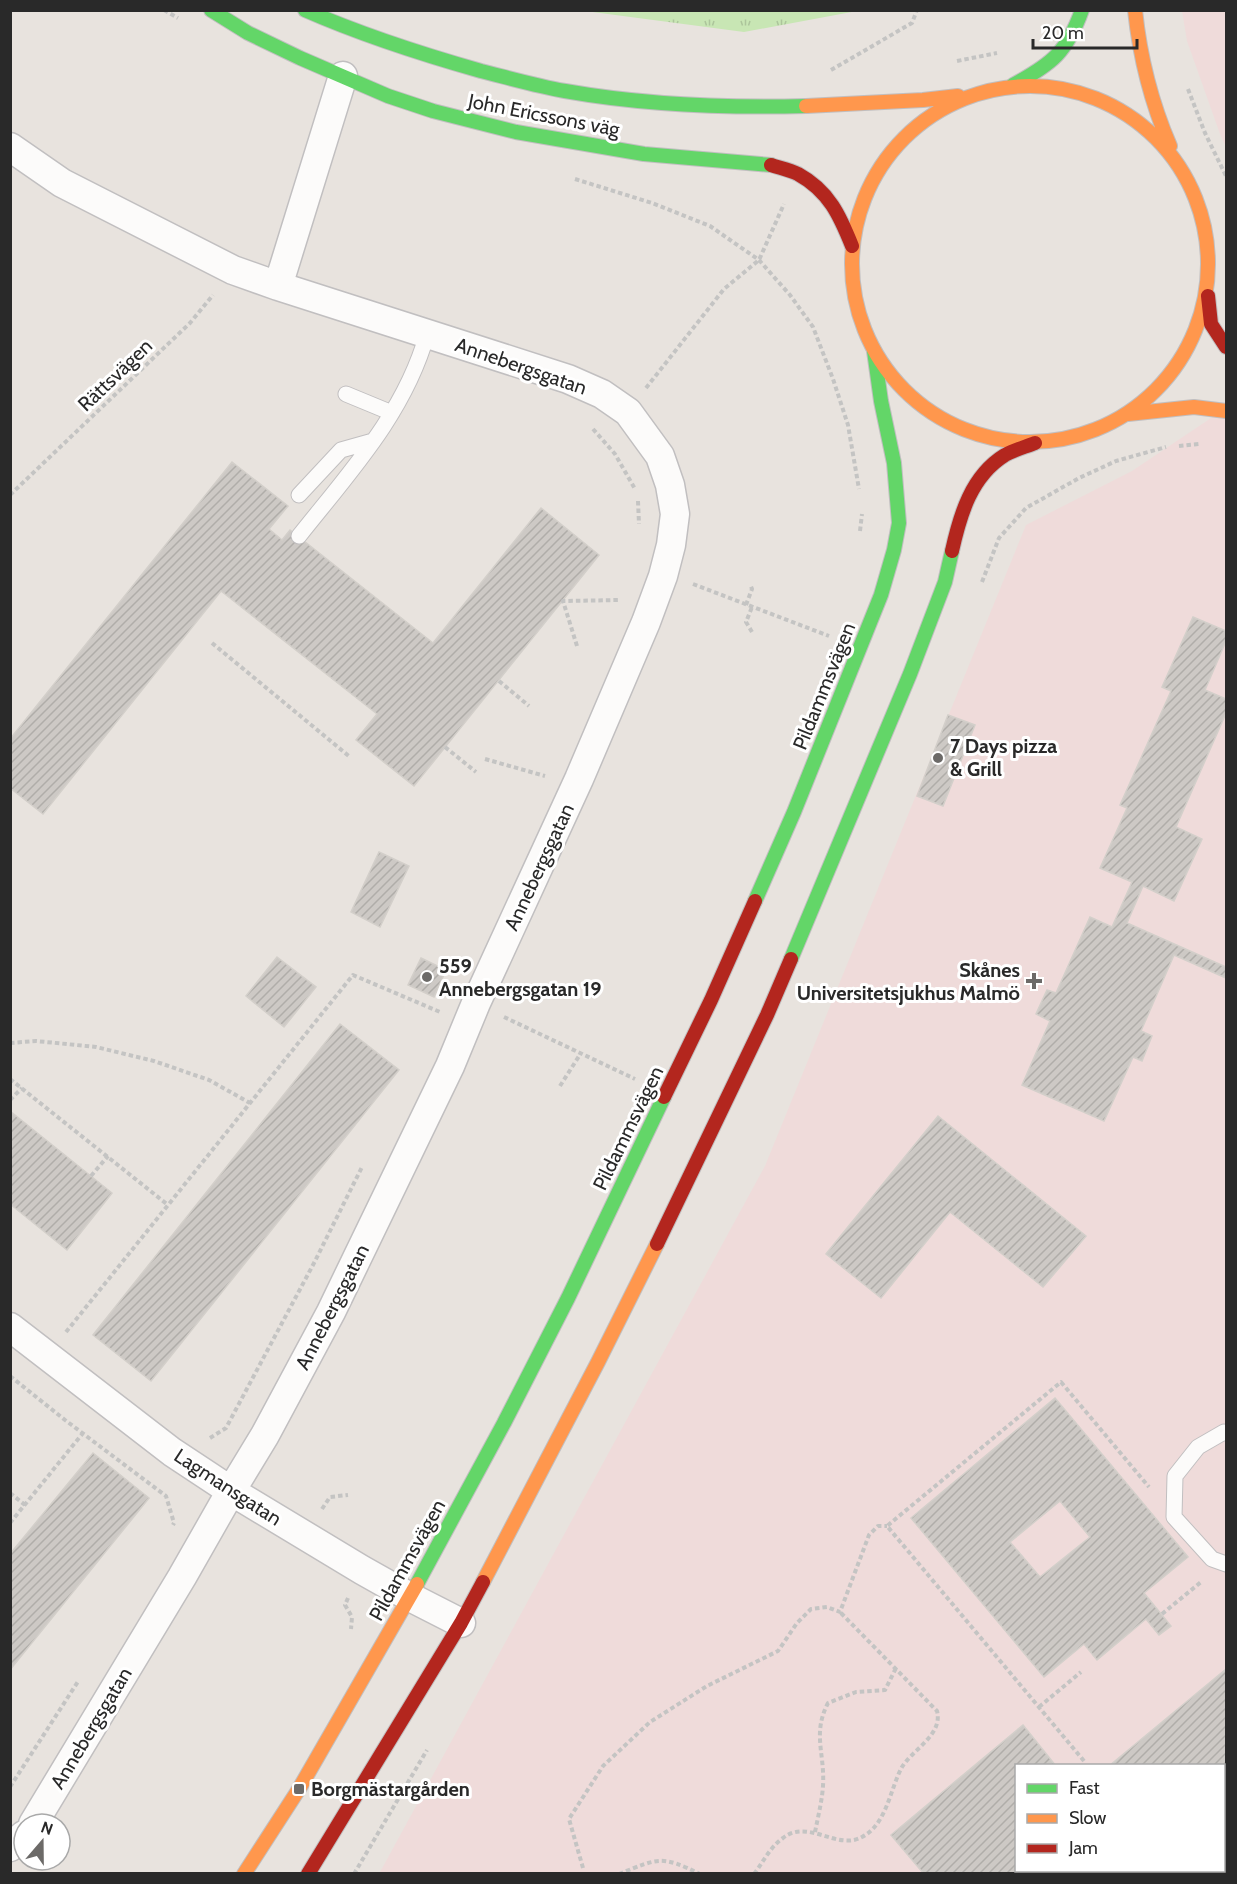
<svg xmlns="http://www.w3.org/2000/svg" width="1237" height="1884" font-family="Cabin,sans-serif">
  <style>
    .medical { fill: #efdbda; fill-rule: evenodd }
    .grass { fill: url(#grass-tufts) }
    .building { fill: url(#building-hatch); stroke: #d3cfca; stroke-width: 1.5; fill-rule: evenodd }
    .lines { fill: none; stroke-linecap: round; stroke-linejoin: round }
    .lane-casing { stroke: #c1bfc0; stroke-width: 17 }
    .street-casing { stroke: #c1bfc0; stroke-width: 31 }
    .fast-casing { stroke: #c1bfc0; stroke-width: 16 }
    .slow-casing { stroke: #c1bfc0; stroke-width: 16 }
    .jam-casing { stroke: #c1bfc0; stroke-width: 16 }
    .path { stroke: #c4c4c3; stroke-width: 4; stroke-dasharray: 4.5 3; stroke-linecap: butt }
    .lane { stroke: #fcfbfa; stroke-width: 15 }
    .street { stroke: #fcfbfa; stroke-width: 28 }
    .fast { stroke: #63d668; stroke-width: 14 }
    .slow { stroke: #ff974d; stroke-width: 14 }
    .jam { stroke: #b3261e; stroke-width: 14 }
    .poi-dot { fill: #6c6a68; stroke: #fff; stroke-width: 2 }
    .labels { text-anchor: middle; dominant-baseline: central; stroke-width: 6; stroke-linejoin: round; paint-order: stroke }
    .street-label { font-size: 20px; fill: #292929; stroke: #fff }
    .poi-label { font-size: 20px; font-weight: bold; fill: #292929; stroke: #fff; text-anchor: start }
  </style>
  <defs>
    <pattern id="grass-tufts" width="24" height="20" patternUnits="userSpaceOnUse" patternTransform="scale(1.5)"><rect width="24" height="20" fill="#c8e6b4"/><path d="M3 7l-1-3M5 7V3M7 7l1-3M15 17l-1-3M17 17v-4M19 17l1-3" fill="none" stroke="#acc59b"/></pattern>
    <pattern id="building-hatch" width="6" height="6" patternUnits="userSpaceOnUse" patternTransform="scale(1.5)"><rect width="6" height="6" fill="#cdc9c5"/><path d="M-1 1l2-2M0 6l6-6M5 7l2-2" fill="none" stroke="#b0ada9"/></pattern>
  </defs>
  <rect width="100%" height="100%" fill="#e8e3de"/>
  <path class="medical" d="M1182,11H1226V147L1220,134L1187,41Z
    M1226,408V1873L379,1874L765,1166L1026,525L1132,471ZM1016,1766H1224V1870H1016Z"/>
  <path class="grass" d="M585,11L857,10V11L744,32Z"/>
  <path class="building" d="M232,462L288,506L269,529L282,540L290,530L433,643L541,508L599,555L414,786L356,740L377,714L221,591L43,814L10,788V739Z
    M1193,617L1226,631V641L1205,690L1226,699V713L1176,827L1202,839L1174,901L1143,886L1127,923L1226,967V978L1174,955L1141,1031L1152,1036L1142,1061L1133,1057L1104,1121L1022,1085L1050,1021L1036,1014L1047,990L1056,993L1090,917L1112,927L1132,882L1100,868L1127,808L1120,805L1171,691L1162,687Z
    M948,715L975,725L943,806L917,796Z
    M379,852L409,866L380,927L351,912Z
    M277,957L316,987L284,1027L246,996Z
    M421,958L446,970L434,997L408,985Z
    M340,1024L399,1070L151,1381L93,1335Z
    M10,1111L112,1193L67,1250L10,1204Z
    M938,1116L1086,1236L1043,1287L950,1212L881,1298L826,1254Z
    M1055,1398L1188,1557L1144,1593L1171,1626L1159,1635L1146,1619L1097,1660L1084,1644L1044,1677L911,1518ZM1060,1501L1090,1537L1040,1577L1010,1542Z
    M93,1453L149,1498L10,1670V1554Z
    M1226,1669V1768L1224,1770V1766H1109Z
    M1023,1725L1056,1766H1016V1870H1102L1099,1874H924L891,1835Z"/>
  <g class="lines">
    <g class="lane-casing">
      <path id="lane" d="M346,394L392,413
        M299,495L341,450L373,441
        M299,536C349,473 405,413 427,334
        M1226,1433L1224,1432L1198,1447L1175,1476L1174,1517L1212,1559L1226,1564
        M1224,1845L1226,1843
        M1195,1874L1197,1870"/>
    </g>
    <g class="street-casing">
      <path id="street" d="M10,147L62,183L233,270L278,286L568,379L602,394L628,412L660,456L670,485L675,514L671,545L663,576L646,622L579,779L476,1003L450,1066L331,1312L265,1435L231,1491L182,1577L33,1824
        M278,286L343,76
        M10,1327L172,1452L231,1491L362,1570L410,1597L461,1623
        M10,1847L24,1835"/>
    </g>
    <g class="fast-casing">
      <path id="fast" d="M211,10L248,33L300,58L388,96L433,111L516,132L644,154L771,165
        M305,10C362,35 421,54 481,71C509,78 537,86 565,91C644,105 726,108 806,106
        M1013,85C1052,64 1067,52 1082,10
        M755,901L794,812L881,595L894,550L899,523L894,463L881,401L874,351
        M791,959L910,674L945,582L952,551
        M417,1584L504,1423L568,1298L664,1097"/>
    </g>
    <g class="slow-casing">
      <path id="slow" d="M1135,10C1140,58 1151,102 1170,146
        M852 264a178 178 0 1 1 356 0a178 178 0 1 1-356 0Z
        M806,106L923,100L958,96
        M1128,414L1194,407L1226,411
        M483,1582L598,1362L657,1244
        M244,1874L299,1789L417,1584"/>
    </g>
    <g class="jam-casing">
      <path id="jam" d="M771,165C780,168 790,170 798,174C829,191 840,216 852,246
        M1208,296L1211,324L1226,347
        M952,551C960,515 971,476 1005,455C1014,450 1025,447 1035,443
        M664,1097L711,1000L755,901
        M657,1244L767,1015L791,959
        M308,1874L461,1623L483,1582"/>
    </g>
    <path class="path" d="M164,10L178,18
      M957,61L997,53
      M831,70L912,23L917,10
      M1188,89L1205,133L1226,176
      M575,179L652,203L710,226L759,260L790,295L813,327L833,379L848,425L859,489
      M646,388L724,289L759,260L784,204
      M593,429L615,454L635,489
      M1179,446L1199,444
      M10,495L190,323L213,295
      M638,501L639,524
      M860,531L862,514
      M982,582L999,538L1026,508L1079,478L1116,461L1166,447
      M693,584L829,636
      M746,605L752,589L750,584
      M752,632L746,622L752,607
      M212,643L350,757
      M577,646L563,601L620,600
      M499,681L529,706
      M445,747L476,772
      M485,759L545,776
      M504,1017L635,1079
      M10,1043L36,1041L96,1047L154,1061L209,1080L250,1103
      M10,1079L168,1205
      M560,1086L581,1053
      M10,1100L22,1088
      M91,1176L108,1156
      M66,1332L353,975L440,1012
      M10,1376L65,1420L166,1496L174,1523L173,1525
      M210,1438L226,1428L314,1263L362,1167
      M10,1493L25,1505
      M322,1509L330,1497L348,1495
      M10,1523L83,1433
      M348,1598L345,1605L352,1617L351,1629
      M1162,1614L1201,1582
      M1039,1707L1081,1672
      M1084,1761L887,1526L1061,1382L1149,1487
      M10,1787L79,1680
      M815,1832C818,1817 822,1801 823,1786C825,1753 812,1734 828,1703L856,1692L885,1690L896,1668
      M583,1868L569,1819L603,1766L650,1722L707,1686L778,1651L797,1623L811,1609L827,1607L840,1612L869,1535L878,1526H887
      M354,1874L427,1750
      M619,1874C659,1858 661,1855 700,1874
      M754,1874C764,1861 770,1847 783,1838C808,1818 837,1851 862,1837C887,1824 890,1789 902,1767C913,1749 943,1735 937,1711L840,1612"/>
    <use href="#lane" class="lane"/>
    <use href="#street" class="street"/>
    <use href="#fast" class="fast"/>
    <use href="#slow" class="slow"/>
    <use href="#jam" class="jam"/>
  </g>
  <g class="poi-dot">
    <circle cx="938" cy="758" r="6"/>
    <circle cx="427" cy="977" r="6"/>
    <path d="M1031 972h6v6h6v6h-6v6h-6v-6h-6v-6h6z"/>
    <rect x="293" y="1783" width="12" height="12" rx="3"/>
  </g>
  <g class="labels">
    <g class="street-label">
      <text transform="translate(544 115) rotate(11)">John Ericssons väg</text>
      <text transform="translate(521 366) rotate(19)">Annebergsgatan</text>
      <text transform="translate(115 375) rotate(-44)">Rättsvägen</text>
      <text transform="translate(824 686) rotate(-68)">Pildammsvägen</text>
      <text transform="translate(539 867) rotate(-65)">Annebergsgatan</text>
      <text transform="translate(628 1128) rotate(-64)">Pildammsvägen</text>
      <text transform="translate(332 1307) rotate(-63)">Annebergsgatan</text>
      <text transform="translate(228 1487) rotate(33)">Lagmansgatan</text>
      <text transform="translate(407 1560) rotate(-61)">Pildammsvägen</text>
      <text transform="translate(91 1728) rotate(-59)">Annebergsgatan</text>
    </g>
    <g class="poi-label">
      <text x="950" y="746">7 Days pizza<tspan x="950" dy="23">&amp; Grill</tspan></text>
      <text x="439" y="966">559<tspan x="439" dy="23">Annebergsgatan 19</tspan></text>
      <text x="1020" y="970" text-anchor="end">Skånes<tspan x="1020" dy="23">Universitetsjukhus Malmö</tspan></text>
      <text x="311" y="1789">Borgmästargården</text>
    </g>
  </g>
  <rect width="1237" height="1884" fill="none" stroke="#292929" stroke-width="24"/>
  <rect x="1015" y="1764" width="210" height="108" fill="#ffffff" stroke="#a9a9a9" stroke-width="1.5"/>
  <rect x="1027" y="1784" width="30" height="9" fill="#63d668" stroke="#a9a9a9" stroke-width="1.5"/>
  <text x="1069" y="1794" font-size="18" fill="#292929">Fast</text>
  <rect x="1027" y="1814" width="30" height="9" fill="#ff974d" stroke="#a9a9a9" stroke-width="1.5"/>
  <text x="1069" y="1824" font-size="18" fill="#292929">Slow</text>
  <rect x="1027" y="1844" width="30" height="9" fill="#b3261e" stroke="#a9a9a9" stroke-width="1.5"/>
  <text x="1069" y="1854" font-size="18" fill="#292929">Jam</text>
  <g transform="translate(42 1842) rotate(20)"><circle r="28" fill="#ffffff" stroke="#a9a9a9" stroke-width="1.5"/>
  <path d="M0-4.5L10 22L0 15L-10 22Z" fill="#6c6a68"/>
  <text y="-9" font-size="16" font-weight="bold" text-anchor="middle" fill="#292929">N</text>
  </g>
  <path d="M1033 39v9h104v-9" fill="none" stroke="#292929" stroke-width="3"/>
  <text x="1042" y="39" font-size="18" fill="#292929" stroke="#ffffff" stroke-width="4.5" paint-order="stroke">20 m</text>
</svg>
